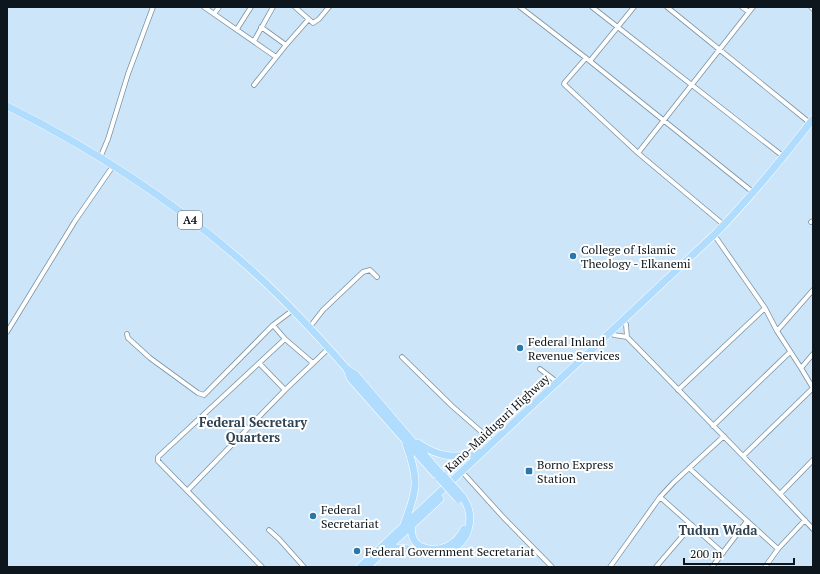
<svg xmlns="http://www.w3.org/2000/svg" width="820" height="574" font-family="'PT Serif',serif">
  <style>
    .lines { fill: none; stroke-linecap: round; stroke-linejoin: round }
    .street-casing { stroke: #7a91a2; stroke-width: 5.5 }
    .highway-casing { stroke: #fff; stroke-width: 8 }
    .street { stroke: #fff; stroke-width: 4 }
    .highway { stroke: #b0dcfe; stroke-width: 7 }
    .highway-bridge-casing { stroke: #fff; stroke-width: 8; stroke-linecap: butt }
    .highway-bridge { stroke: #b0dcfe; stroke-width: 7 }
    .poi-dot { fill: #2978aa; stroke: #fff; stroke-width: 1.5 }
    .labels { text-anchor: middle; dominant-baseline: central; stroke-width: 4; stroke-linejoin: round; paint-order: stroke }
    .shield { fill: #fff; stroke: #565c60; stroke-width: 1 }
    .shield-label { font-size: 11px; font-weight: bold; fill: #0d161c }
    .poi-label { font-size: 12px; fill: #0d161c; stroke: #fff; text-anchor: start }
    .street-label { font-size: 12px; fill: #0d161c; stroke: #fff }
    .neighbourhood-label { font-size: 13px; font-weight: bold; fill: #2d4252; stroke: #fff }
  </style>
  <rect width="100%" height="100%" fill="#cce5f8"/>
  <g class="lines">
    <g class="street-casing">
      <path id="street" d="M204,7L276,57
        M295,7L313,23L319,19L329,7
        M520,7L586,58L754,193
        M592,7L784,157
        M667,7L810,123
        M742,7L749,12
        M811,7L813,9
        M214,14L219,7
        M261,27L286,45
        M237,29L251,7
        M254,41L273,7
        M586,58L565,82L564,84L566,86L638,153L724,225
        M590,61L634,7
        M254,85L286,45L308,20
        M638,153L753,7
        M100,158L108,139L128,74L153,7
        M811,222L813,221
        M717,239L765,308L777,331L801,368L813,388
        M626,324L627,337
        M273,325L285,339L313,363
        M309,328L323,310L363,272L370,270L377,277
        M777,331L813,290
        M7,332L75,221L113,166
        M127,334L128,338L150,358L198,393L204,395L273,325L293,310
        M614,335L627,337L780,494L813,529
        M402,357L452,406L493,442
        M259,363L285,390
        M801,368L813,354
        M540,369L557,382
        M678,390L765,308
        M713,426L790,352
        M743,456L813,388
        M689,468L778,549
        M465,475L503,517L552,567
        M188,490L285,390L329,348
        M780,494L813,460
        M660,497L723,553
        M269,530L279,539L304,567
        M262,567L158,461V457L285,339
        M610,567L660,497L674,482L724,436
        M656,567L692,525
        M712,567L747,521
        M765,567L778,549L805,520"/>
    </g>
    <g class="highway-casing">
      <path id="highway" d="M7,106C97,151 183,207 257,275C289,304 318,336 347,369L356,375L408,436L442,475
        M347,369L350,378L435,474
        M418,443C441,459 456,458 482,452
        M404,524C418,489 419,479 406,444
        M411,526C412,530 411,534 413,538C415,543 420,547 425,548C441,553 457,544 464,529
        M387,550C410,542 434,563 456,547C462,542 466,537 468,530C472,517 469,505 461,495
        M360,567L716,233C751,197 782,159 813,119
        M367,567L440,499"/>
    </g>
    <use href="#street" class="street"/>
    <use href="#highway" class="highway"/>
    <g class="highway-bridge-casing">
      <path id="highway-bridge" d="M444,476L461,495
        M439,478L458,499"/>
    </g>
    <use href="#highway-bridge" class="highway-bridge"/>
  </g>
  <g class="poi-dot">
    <circle cx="573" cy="256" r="4"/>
    <circle cx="520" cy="348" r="4"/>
    <rect x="525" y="467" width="8" height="8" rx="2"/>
    <circle cx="313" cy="516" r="4"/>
    <circle cx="357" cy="551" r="4"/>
  </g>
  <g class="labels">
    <rect class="shield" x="178" y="211" width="24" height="18" rx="3"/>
    <g class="shield-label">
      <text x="190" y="220">A4</text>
    </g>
    <g class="poi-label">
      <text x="581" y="249">College of Islamic<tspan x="581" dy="14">Theology - Elkanemi</tspan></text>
      <text x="528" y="341">Federal Inland<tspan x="528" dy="14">Revenue Services</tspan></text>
      <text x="537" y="464">Borno Express<tspan x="537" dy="14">Station</tspan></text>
      <text x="321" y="509">Federal<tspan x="321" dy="14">Secretariat</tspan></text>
      <text x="365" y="551">Federal Government Secretariat</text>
    </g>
    <g class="street-label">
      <text transform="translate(497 423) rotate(-43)">Kano-Maiduguri Highway</text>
    </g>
    <g class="neighbourhood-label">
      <text x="253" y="422">Federal Secretary<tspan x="253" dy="15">Quarters</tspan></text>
      <text x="718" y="530">Tudun Wada</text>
    </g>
  </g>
  <rect width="820" height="574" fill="none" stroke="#0d161c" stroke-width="16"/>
  <path d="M684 558v6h110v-6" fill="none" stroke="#0d161c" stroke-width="2"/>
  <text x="690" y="558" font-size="12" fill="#0d161c" stroke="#ffffff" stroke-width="3" paint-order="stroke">200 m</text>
</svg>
